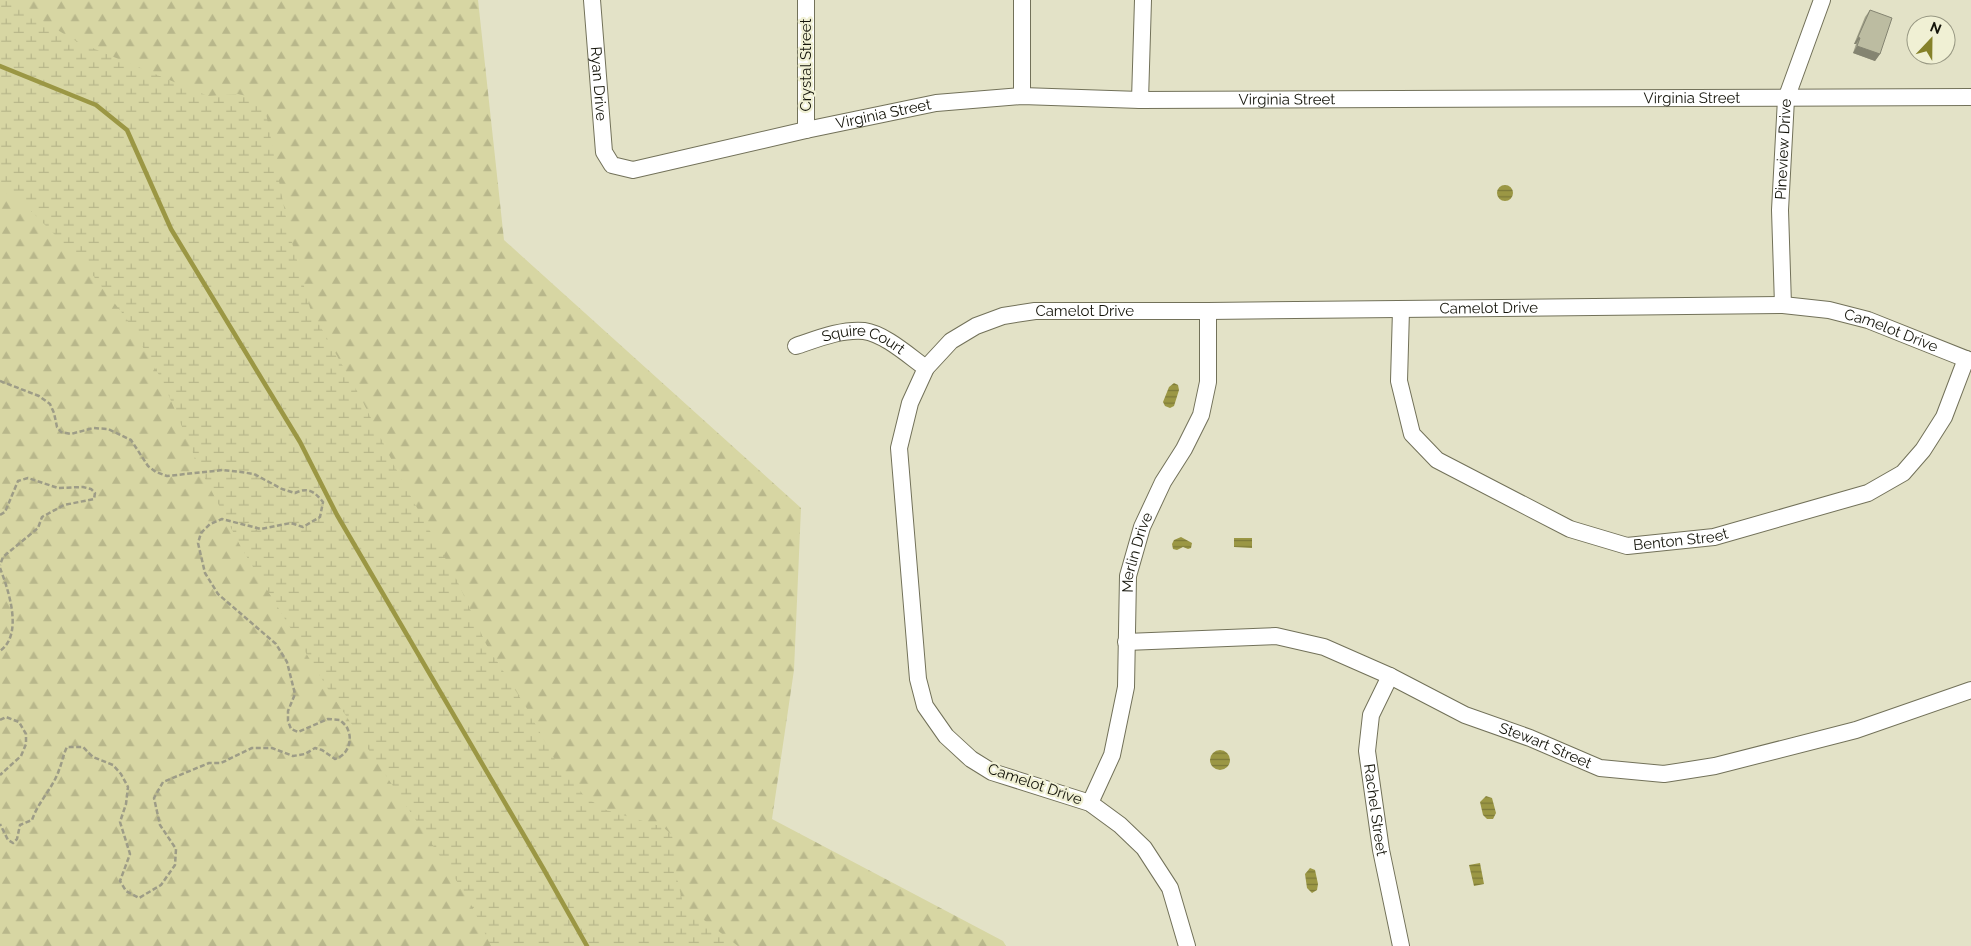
<svg xmlns="http://www.w3.org/2000/svg" width="1971" height="946" font-family="Raleway,sans-serif">
  <style>
    .forest { fill: url(#forest-firs) }
    .wetland { fill: url(#wetland-marsh) }
    .water { fill: url(#water-rules) }
    .lines { fill: none; stroke-linecap: round; stroke-linejoin: round }
    .stream { stroke: #9b9744; stroke-width: 4.5 }
    .minor-casing { stroke: #727159; stroke-width: 18 }
    .path { stroke: #9d9c87; stroke-width: 2.5; stroke-dasharray: 5 2.5; stroke-linecap: butt }
    .minor { stroke: #fff; stroke-width: 16 }
    .wall { fill: #a2a28a }
    .shaded-wall { fill: #848471 }
    .building { fill: #bcbca1; stroke: #848471 }
    .labels { text-anchor: middle; dominant-baseline: central; stroke-width: 4.5; stroke-linejoin: round; paint-order: stroke }
    .street-label { font-size: 15px; fill: #14140a; stroke: #f0f0d4 }
  </style>
  <defs>
    <pattern id="forest-firs" width="22" height="20" patternUnits="userSpaceOnUse" patternTransform="scale(1.25)"><rect width="22" height="20" fill="#d7d6a3"/><path d="M5 1l3.5 6h-7zM16 11l3.5 6h-7z" fill="#b8b78b"/></pattern>
    <pattern id="wetland-marsh" width="20" height="14" patternUnits="userSpaceOnUse" patternTransform="scale(1.25)"><rect width="20" height="14" fill="#d7d6a3"/><path d="M1 5h8M5 5V1M11 12h8M15 12V8" fill="none" stroke="#b8b78b"/></pattern>
    <pattern id="water-rules" width="6" height="5" patternUnits="userSpaceOnUse" patternTransform="scale(1.25)"><rect width="6" height="5" fill="#9b9744"/><path d="M0 2.5h6" fill="none" stroke="#7d7a37"/></pattern>
  </defs>
  <rect width="100%" height="100%" fill="#e3e2c7"/>
  <path class="forest" d="M0,0H478L504,240L801,508L794,670L772,819L1003,941L1006,946H0Z"/>
  <path class="wetland" d="M0,0H7L76,41L109,55L208,96L238,94L251,97L266,113L288,228L310,308L362,400L401,479L454,574L486,644L526,707L555,760L585,797L606,810L663,827L672,835L677,878L683,904L738,946H491L468,898L328,689L242,549L200,469L163,382L126,318L84,264L24,204L0,189Z"/>
  <path class="water" d="M1497 193a8 8 0 1 1 16 0a8 8 0 1 1-16 0Z
    M1174,383L1178,385L1179,390L1174,406L1170,408L1165,406L1163,402L1169,387Z
    M1181,537L1192,543L1191,548L1188,549L1183,547L1177,550L1173,549L1172,544L1174,540Z
    M1234,538H1252V548L1234,547Z
    M1210 760a10 10 0 1 1 20 0a10 10 0 1 1-20 0Z
    M1486,796L1492,798L1496,813L1493,819H1487L1483,815L1480,802Z
    M1480,863L1484,884L1474,886L1469,865Z
    M1310,868L1315,870L1318,884L1317,890L1312,893L1307,888L1305,874Z"/>
  <g class="lines">
    <path class="stream" d="M0,66L96,105L127,130L171,229L300,442L337,515L543,868L587,946"/>
    <g class="minor-casing">
      <g id="minor">
        <path id="s1" d="M592,0L604,152L612,165L633,170L806,130L936,103L1022,96L1140,100L1971,97"/>
        <path d="M1022,0V96"/>
        <path d="M1140,100L1143,0"/>
        <path d="M806,130V0"/>
        <path id="s2" d="M1783,305L1780,210L1786,99L1822,0"/>
        <path id="s3" d="M1401,310L1399,381L1412,434L1437,460L1570,529L1627,546L1714,537L1868,493L1903,473L1923,450L1944,417L1966,359"/>
        <path id="s4" d="M796,346C817,339 841,329 864,331C885,334 909,356 926,368"/>
        <path id="s5" d="M1126,642L1276,636L1324,647L1390,676L1465,715L1530,738L1600,768L1664,774L1715,766L1856,730L1971,690"/>
        <path id="s6" d="M1390,676L1371,715L1367,751L1381,850L1401,946"/>
        <path id="s7" d="M1090,803L1112,755L1126,687L1128,576L1142,527L1163,482L1184,449L1201,415L1208,382V311"/>
        <path id="s8" d="M1187,946L1170,888L1144,848L1120,825L1090,803L992,772L971,759L946,736L925,706L918,679L899,448L910,403L926,368L951,341L976,326L1003,316L1035,311H1208L1783,305L1829,310L1868,320L1971,361"/>
      </g>
    </g>
    <path class="path" d="M0,381L39,396L50,404L54,413L57,427L61,432L71,434L93,428L108,429L131,440L148,466L156,472L167,476L223,470L241,472L254,474L282,489L295,493C308,487 314,491 323,502L320,517L303,527L291,523L261,529L222,519L210,524L201,533L198,543L205,573L218,594L276,644L287,662L295,694L288,711V721L291,729L298,732L328,719L340,720C343,723 347,726 348,730C353,741 347,756 335,759L322,750L315,748L305,754L293,756L272,748H252L221,763H209L163,782L154,798L160,825L176,849L175,865L161,885L139,898L126,891L120,881L130,854L120,822L126,804L128,787L121,774L113,765L93,757L83,747H67C63,755 62,763 59,770C53,788 38,802 32,820L20,825L17,839L13,843L8,840L0,824
      M0,515L5,512L18,481L28,478L58,488L83,487L91,489L95,493L94,499L64,505L42,517L38,528L3,557L0,565
      M0,568C8,589 24,634 0,651
      M0,720L6,717L19,722L26,734V744L21,756L0,775"/>
    <use href="#minor" class="minor"/>
  </g>
  <path class="wall" d="M1870,10L1880,54L1875,61L1853,53L1856,44H1854L1865,17Z"/>
  <path class="shaded-wall" d="M1858,37L1860,38L1856,44H1854Z
    M1857,46L1880,54L1875,61L1853,53Z"/>
  <path class="building" d="M1870,10L1892,18L1880,54L1857,46L1860,38L1858,37Z"/>
  <g class="labels">
    <g class="street-label">
      <text transform="translate(806 65) rotate(-90)">Crystal Street</text>
      <text stroke="none"><textPath href="#s1" startOffset="84">Ryan Drive</textPath></text>
      <text stroke="none"><textPath href="#s1" startOffset="851">Virginia Street</textPath></text>
      <text stroke="none"><textPath href="#s1" startOffset="1256">Virginia Street</textPath></text>
      <text stroke="none"><textPath href="#s1" startOffset="446">Virginia Street</textPath></text>
      <text stroke="none"><textPath href="#s2" startOffset="156">Pineview Drive</textPath></text>
      <text stroke="none"><textPath href="#s8" startOffset="1302">Camelot Drive</textPath></text>
      <text stroke="none"><textPath href="#s8" startOffset="898">Camelot Drive</textPath></text>
      <text stroke="none"><textPath href="#s8" startOffset="1708">Camelot Drive</textPath></text>
      <text stroke="none"><textPath href="#s4" startOffset="71">Squire Court</textPath></text>
      <text stroke="none"><textPath href="#s3" startOffset="425">Benton Street</textPath></text>
      <text stroke="none"><textPath href="#s7" startOffset="258">Merlin Drive</textPath></text>
      <text stroke="none"><textPath href="#s5" startOffset="442">Stewart Street</textPath></text>
      <text transform="translate(1035 784) rotate(19)">Camelot Drive</text>
      <text stroke="none"><textPath href="#s6" startOffset="139">Rachel Street</textPath></text>
    </g>
  </g>
  <g transform="translate(1931 40) rotate(22)"><circle r="24" fill="#f0f0d4" stroke="#989883"/>
  <path d="M0-4L9 19L0 12L-9 19Z" fill="#858129"/>
  <text y="-8" font-size="14" font-weight="bold" text-anchor="middle" fill="#14140a">N</text>
  </g>
</svg>
